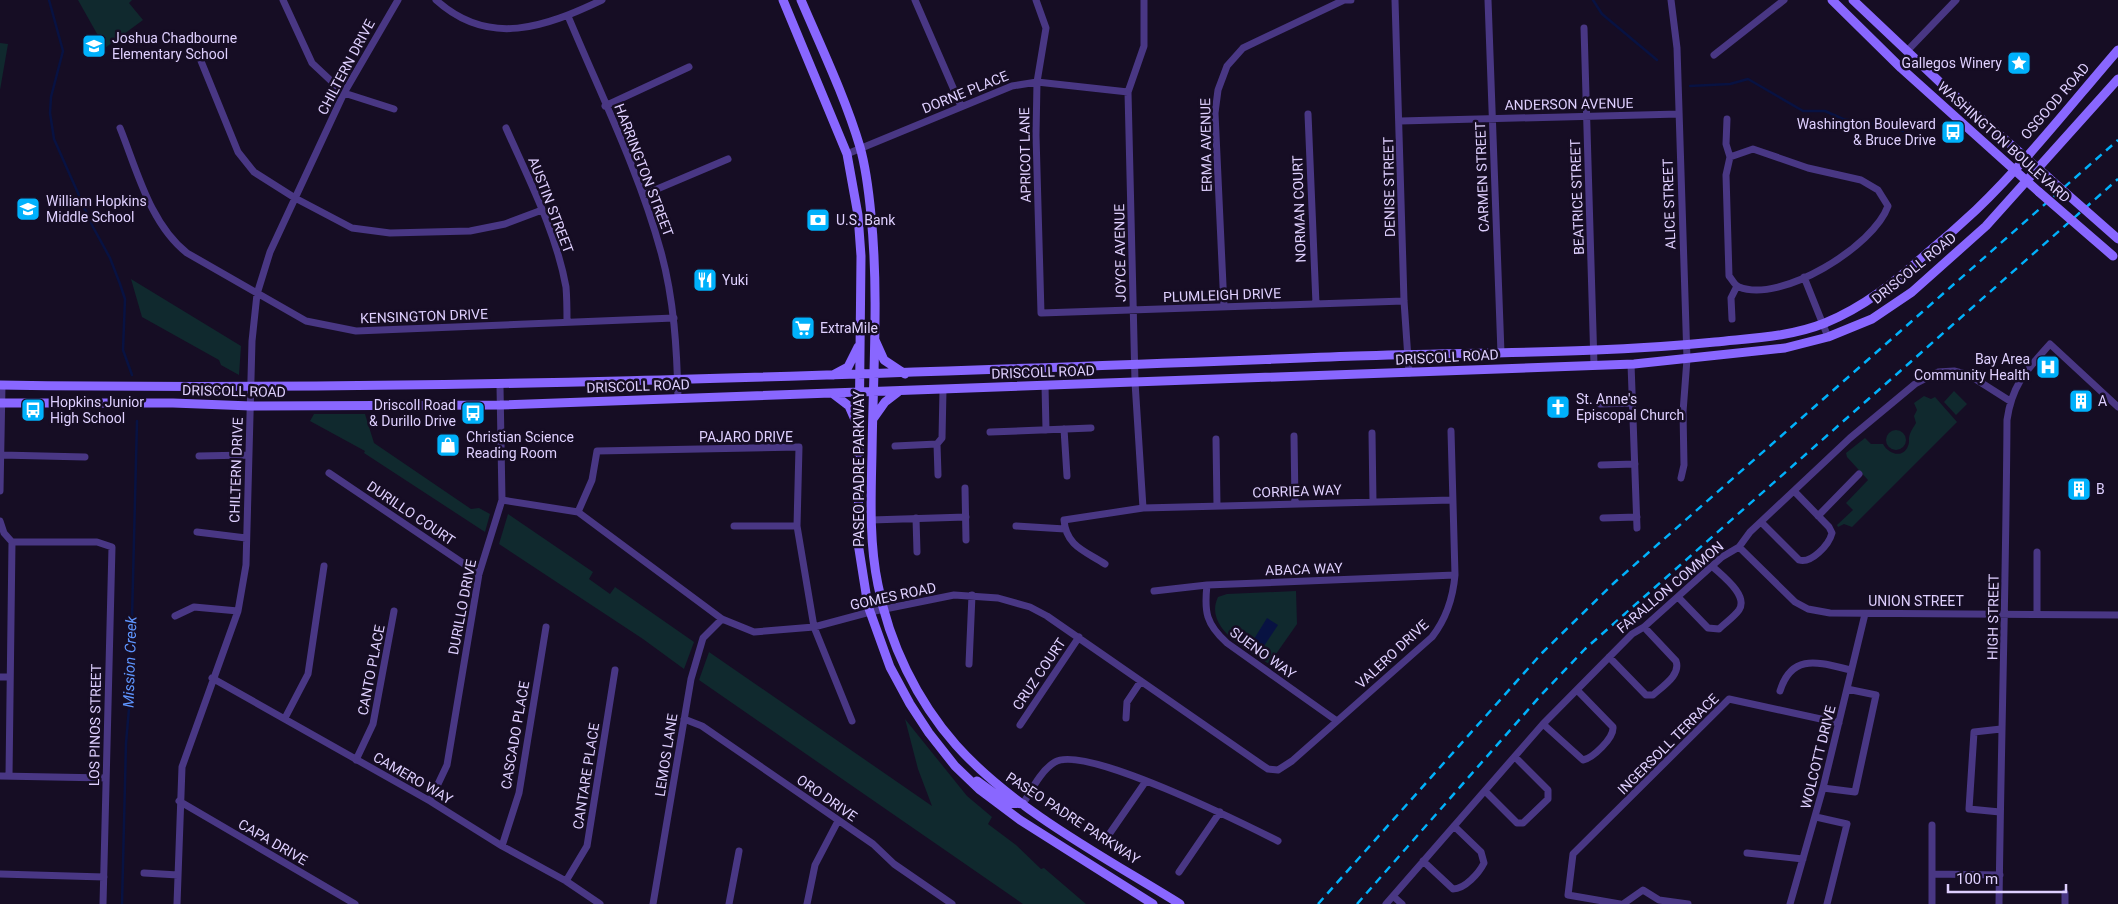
<svg xmlns="http://www.w3.org/2000/svg" width="2118" height="904" font-family="Roboto,sans-serif">
  <style>
    .green { fill: #10292e }
    .water { fill: #081242 }
    .lines { fill: none; stroke-linecap: round; stroke-linejoin: round }
    .stream { stroke: #081242; stroke-width: 2.5 }
    .street { stroke: #493784; stroke-width: 7 }
    .secondary { stroke: #8967ff; stroke-width: 9 }
    .rail { stroke: #00b1fb; stroke-width: 2.5; stroke-dasharray: 8 6; stroke-linecap: butt }
    .secondary-bridge { stroke: #8967ff; stroke-width: 9 }
    .labels { text-anchor: middle; dominant-baseline: central; stroke-width: 5; stroke-linejoin: round; paint-order: stroke }
    .poi-label { font-size: 14px; fill: #dfd0ff; stroke: #160d24; text-anchor: start }
    .street-label { font-size: 14px; fill: #dfd0ff; stroke: #160d24 }
    .water-label { font-size: 15px; font-style: italic; fill: #5e95ff; stroke: #160d24 }
  </style>
  <rect width="100%" height="100%" fill="#160d24"/>
  <path class="green" d="M78,0H132L129,3L143,20L105,48Z
    M0,43L8,44L0,90Z
    M131,279L241,346L239,375L221,365L219,360L142,317Z
    M1954,391L1967,404L1956,415L1944,402Z
    M1924,396L1931,399L1935,397L1957,422L1852,527L1844,524L1838,527L1837,525L1853,510L1846,503L1868,480L1847,457L1846,453L1865,438L1871,444H1883C1888,454 1903,459 1908,446C1910,442 1908,438 1910,434C1911,430 1914,427 1916,423L1914,416L1917,410L1914,403Z
    M314,414H365L374,443L471,509L479,508L490,514L485,532L364,453L365,451L310,421Z
    M1886 440a10 10 0 1 1 20 0a10 10 0 1 1-20 0Z
    M508,514L593,572L589,579L610,594L615,587L694,642L684,669L643,639L499,544Z
    M1296,591L1297,624L1269,664C1249,651 1203,628 1218,597L1227,594Z
    M709,652L932,806L918,769L905,719L967,796L992,817L988,824L1016,845L1041,869L1044,868L1086,904H1023L699,680Z"/>
  <path class="water" d="M1267,618L1278,625L1264,646L1254,639Z"/>
  <g class="lines">
    <path class="stream" d="M49,0L63,51L51,97L50,113L54,139L93,227L110,258L120,284L125,299L123,350L132,375
      M1593,0L1602,14L1657,60
      M1690,86L1730,84L1748,79L1803,111H1825L1843,119L1888,126L1903,131
      M122,904L126,743L130,697L137,421"/>
    <path class="street" d="M283,0L312,63L344,93L394,109
      M436,0C489,48 545,27 602,0
      M915,0L961,106
      M1036,0L1046,28L1037,82L1036,135L1041,313L1404,301
      M1395,0L1404,301L1409,373
      M1488,0L1501,353
      M1671,0L1677,48L1687,359L1683,412L1684,465L1681,478
      M568,16C600,93 639,171 661,252C674,299 677,350 678,398
      M1584,28L1594,365
      M1907,51L1956,0
      M1714,55L1784,0
      M201,61L238,152L254,172L295,198L352,228L390,233L470,231L505,224L542,210
      M605,106L689,67
      M1308,114L1316,304
      M1727,119L1726,144L1730,157
      M1400,121L1679,114
      M120,128C137,170 150,224 187,253L306,321L356,331L674,318
      M506,128C529,180 556,232 566,287C567,299 567,311 567,322
      M1753,149L1808,168L1861,180L1878,190L1888,206C1874,246 1781,304 1739,287C1734,285 1732,279 1729,276L1726,175L1730,157Z
      M847,154L1012,86L1037,82L1128,92
      M643,195L728,159
      M1804,277L1828,337
      M1224,307L1215,113L1218,90L1227,66L1243,48L1344,0H1351
      M1732,319L1731,298L1737,286
      M1631,364L1637,528
      M1045,385L1046,430
      M1600,404L1632,403
      M1064,429L1067,476
      M990,432L1091,428
      M1372,433L1373,502
      M1294,436L1295,504
      M1216,439L1217,506
      M895,446L937,444
      M1,455L85,457
      M199,456L247,455
      M1601,465L1635,464
      M329,473L479,574
      M938,475L937,444L942,438L943,390
      M965,488L966,540
      M0,491L2,385
      M502,500L578,512L722,619L754,632L814,627L870,612L954,595L998,598L1030,607L1047,616L1259,763L1268,769L1278,770L1292,761L1432,637C1446,619 1453,598 1455,575L1451,431
      M1143,508L1135,382L1128,92L1144,46V0
      M578,512L592,480L597,451L799,447L797,526L814,627L852,721
      M1818,516L1859,474
      M916,518L917,552
      M1603,518L1637,517
      M871,520L966,517
      M0,521L4,533L12,542L9,776
      M1761,522L1799,560C1811,564 1829,545 1832,533L1829,527L1794,491
      M734,526H797
      M1016,526L1065,529
      M197,532L246,538
      M12,542H97L112,547L103,904
      M1739,547L1795,602L1808,609L1830,613L2118,615
      M2037,552V614
      M1105,564C1085,551 1066,546 1064,520L1143,508L1452,500
      M1207,585C1204,612 1206,624 1227,643L1337,721
      M1154,591L1207,585L1455,575
      M1678,597L1708,628L1719,629C1725,623 1734,617 1739,610C1749,595 1721,575 1712,566
      M175,616L194,607L238,611
      M1609,657L1646,695H1653C1663,686 1681,675 1676,661L1644,627
      M969,664L972,595
      M0,677H9
      M212,678L430,801L502,846L566,881L600,904
      M1780,691C1792,652 1820,663 1851,670
      M285,718L308,674L324,566
      M1126,718L1127,702L1141,681
      M684,719L702,726L873,844L894,864L952,904
      M1543,724L1583,760C1593,758 1614,738 1613,727L1577,690
      M1020,725L1079,637
      M356,760L373,724L394,611
      M0,776L106,778
      M1823,788L1855,792L1876,695L1847,689
      M1485,791L1517,823H1523L1548,799V790L1515,757
      M179,801L355,904
      M430,801L447,765L479,574L502,500L500,386
      M1023,804C1031,791 1041,770 1055,762C1084,744 1244,824 1278,841
      M2000,812L1969,809L1974,732L2001,729
      M1816,817L1847,824L1827,904
      M1110,833L1146,781
      M502,846L519,793L546,627
      M1747,853L1803,859
      M1423,861L1453,889C1465,889 1479,873 1484,863L1481,852L1454,826
      M1179,872L1220,812
      M144,873L178,875
      M0,874L104,877
      M1932,874L2000,875
      M566,881L587,846L615,670
      M2065,893V904
      M1393,896L1402,904
      M177,904L182,767L238,611L246,565L252,341L257,294L270,252L344,93L398,0
      M653,904L691,679L703,638L722,619
      M729,904L739,851
      M807,904L815,865L838,821
      M1386,904L1543,724L1632,634L1644,627L1722,557L1739,547L1750,532L1850,438L1915,384L1938,372L1954,371L1969,375L2010,401
      M1620,904L1568,895L1573,854L1729,699L1839,723
      M1623,904L1643,890L1659,900L1688,904
      M1790,904L1823,788L1865,614
      M1932,904V825
      M1999,904C2001,743 2006,581 2007,420C2012,384 2027,370 2050,344L2118,407"/>
    <path class="secondary" d="M783,0L847,154L858,215L861,256L858,543L868,606L890,667L910,704L929,733L955,766L980,790L1020,820L1153,904
      M801,0C822,49 845,97 860,147C866,168 869,194 871,215C879,294 873,374 872,453C871,497 869,542 878,585C889,643 917,701 956,745C1014,810 1106,858 1180,904
      M1832,0L1901,68L2039,192
      M1853,0L1945,87L2050,179
      M875,340L884,360L905,374
      M833,375L848,367L858,347
      M0,385C452,392 904,373 1356,356C1476,352 1596,354 1715,342C1752,338 1790,337 1825,323C1864,307 1895,282 1926,254C1943,240 1960,225 1976,210C2026,162 2073,102 2118,50
      M832,393L849,406L856,422
      M0,403H173L251,406L500,405L1634,364L1785,348L1828,337L1872,319L1912,292L1986,226L2118,79
      M873,419L885,402L898,392
      M977,781L1006,802L1023,804"/>
    <path class="rail" d="M1318,904L1542,653L1615,582L2118,140
      M1357,904L1542,694L1585,649L2118,179"/>
    <path class="secondary-bridge" d="M2050,179L2118,239
      M2039,192L2113,256"/>
  </g>
  <defs>
    <g id="school-square" transform="scale(1.25)"><rect x="-9" y="-9" width="18" height="18" rx="4" fill="#00b1fb" stroke="#160d24"/><path d="M0-5L7-2L0 1L-7-2ZM-4 1L0 2.5L4 1V4Q0 6-4 4Z" fill="#fff"/></g>
    <g id="sight-square" transform="scale(1.25)"><rect x="-9" y="-9" width="18" height="18" rx="4" fill="#00b1fb" stroke="#160d24"/><path d="M0-6L1.8-2.2L6-1.7L2.9 1.2L3.7 5.4L0 3.3L-3.7 5.4L-2.9 1.2L-6-1.7L-1.8-2.2Z" fill="#fff"/></g>
    <g id="bus-square" transform="scale(1.25)"><rect x="-9" y="-9" width="18" height="18" rx="4" fill="#00b1fb" stroke="#160d24"/><path d="M-5-6H5V4H4V6H2V4H-2V6H-4V4H-5ZM-3.5-4V0h7V-4ZM-3.5 1.2v1.5H-2V1.2ZM2 1.2v1.5H3.5V1.2Z" fill="#fff"/></g>
    <g id="bank-square" transform="scale(1.25)"><rect x="-9" y="-9" width="18" height="18" rx="4" fill="#00b1fb" stroke="#160d24"/><path d="M-6-4H6V4H-6ZM0-2.3a2.3 2.3 0 1 0 0 4.6a2.3 2.3 0 1 0 0-4.6Z" fill="#fff"/></g>
    <g id="restaurant-square" transform="scale(1.25)"><rect x="-9" y="-9" width="18" height="18" rx="4" fill="#00b1fb" stroke="#160d24"/><path d="M-5-6h1v4h1v-4h1v4h1v-4h1v5L-1.5 .5V6h-2V.5L-5-1ZM5-6V6H3V1.5H1.5Q1.5-4 5-6Z" fill="#fff"/></g>
    <g id="supermarket-square" transform="scale(1.25)"><rect x="-9" y="-9" width="18" height="18" rx="4" fill="#00b1fb" stroke="#160d24"/><path d="M-6-5.5h2.5l.6 2H6L4.5 2H-2.5L-4.4-4H-6ZM-1.5 3.2a1.3 1.3 0 1 0 .1 0ZM3 3.2a1.3 1.3 0 1 0 .1 0Z" fill="#fff"/></g>
    <g id="hospital-square" transform="scale(1.25)"><rect x="-9" y="-9" width="18" height="18" rx="4" fill="#00b1fb" stroke="#160d24"/><path d="M-5-5h3v3.5h4V-5h3V5h-3V1.5h-4V5h-3Z" fill="#fff"/></g>
    <g id="building-square" transform="scale(1.25)"><rect x="-9" y="-9" width="18" height="18" rx="4" fill="#00b1fb" stroke="#160d24"/><path d="M-4-6H4V6H1V3H-1V6H-4ZM-2.5-4.3h1.7v1.8h-1.7ZM.8-4.3h1.7v1.8H.8ZM-2.5-1h1.7V.8h-1.7ZM.8-1h1.7V.8H.8Z" fill="#fff"/></g>
    <g id="church-square" transform="scale(1.25)"><rect x="-9" y="-9" width="18" height="18" rx="4" fill="#00b1fb" stroke="#160d24"/><path d="M-1.2-6h2.4v3.5h3.3v2.4h-3.3V6h-2.4V-.1h-3.3v-2.4h3.3Z" fill="#fff"/></g>
    <g id="shop-square" transform="scale(1.25)"><rect x="-9" y="-9" width="18" height="18" rx="4" fill="#00b1fb" stroke="#160d24"/><path d="M-5-2.5h2.3a2.7 3.5 0 0 1 5.4 0H5L5.5 6h-11ZM-1.5-2.5h3a1.5 2.3 0 0 0-3 0Z" fill="#fff"/></g>
  </defs>
  <g fill-rule="evenodd">
    <use href="#school-square" x="94" y="46"/>
    <use href="#sight-square" x="2019" y="63"/>
    <use href="#bus-square" x="1953" y="132"/>
    <use href="#school-square" x="28" y="209"/>
    <use href="#bank-square" x="818" y="220"/>
    <use href="#restaurant-square" x="705" y="280"/>
    <use href="#supermarket-square" x="803" y="328"/>
    <use href="#hospital-square" x="2048" y="367"/>
    <use href="#building-square" x="2081" y="401"/>
    <use href="#church-square" x="1558" y="407"/>
    <use href="#bus-square" x="33" y="410"/>
    <use href="#bus-square" x="473" y="413"/>
    <use href="#shop-square" x="448" y="445"/>
    <use href="#building-square" x="2079" y="489"/>
  </g>
  <g class="labels">
    <g class="poi-label">
      <text x="112" y="38">Joshua Chadbourne<tspan x="112" dy="16">Elementary School</tspan></text>
      <text x="2002" y="63" text-anchor="end">Gallegos Winery</text>
      <text x="1936" y="124" text-anchor="end">Washington Boulevard<tspan x="1936" dy="16">&amp; Bruce Drive</tspan></text>
      <text x="46" y="201">William Hopkins<tspan x="46" dy="16">Middle School</tspan></text>
      <text x="836" y="220">U.S. Bank</text>
      <text x="722" y="280">Yuki</text>
      <text x="820" y="328">ExtraMile</text>
      <text x="2030" y="359" text-anchor="end">Bay Area<tspan x="2030" dy="16">Community Health</tspan></text>
      <text x="1576" y="399">St. Anne's<tspan x="1576" dy="16">Episcopal Church</tspan></text>
      <text x="2098" y="401">A</text>
      <text x="50" y="402">Hopkins Junior<tspan x="50" dy="16">High School</tspan></text>
      <text x="456" y="405" text-anchor="end">Driscoll Road<tspan x="456" dy="16">&amp; Durillo Drive</tspan></text>
      <text x="466" y="437">Christian Science<tspan x="466" dy="16">Reading Room</tspan></text>
      <text x="2096" y="489">B</text>
    </g>
    <g class="street-label">
      <text transform="translate(346 67) rotate(-62)">CHILTERN DRIVE</text>
      <text transform="translate(965 92) rotate(-22)">DORNE PLACE</text>
      <text transform="translate(2055 101) rotate(-49)">OSGOOD ROAD</text>
      <text transform="translate(1569 104) rotate(-1)">ANDERSON AVENUE</text>
      <text transform="translate(2004 142) rotate(42)">WASHINGTON BOULEVARD</text>
      <text transform="translate(1206 145) rotate(-91)">ERMA AVENUE</text>
      <text transform="translate(1025 155) rotate(-91)">APRICOT LANE</text>
      <text transform="translate(644 170) rotate(69)">HARRINGTON STREET</text>
      <text transform="translate(1482 177) rotate(-92)">CARMEN STREET</text>
      <text transform="translate(1389 187) rotate(-91)">DENISE STREET</text>
      <text transform="translate(1577 197) rotate(-92)">BEATRICE STREET</text>
      <text transform="translate(1669 204) rotate(-92)">ALICE STREET</text>
      <text transform="translate(551 205) rotate(69)">AUSTIN STREET</text>
      <text transform="translate(1299 209) rotate(-92)">NORMAN COURT</text>
      <text transform="translate(1120 253) rotate(-91)">JOYCE AVENUE</text>
      <text transform="translate(1914 268) rotate(-39)">DRISCOLL ROAD</text>
      <text transform="translate(1222 295) rotate(-2)">PLUMLEIGH DRIVE</text>
      <text transform="translate(424 316) rotate(-2)">KENSINGTON DRIVE</text>
      <text transform="translate(1447 357) rotate(-3)">DRISCOLL ROAD</text>
      <text transform="translate(1043 372) rotate(-2)">DRISCOLL ROAD</text>
      <text transform="translate(638 386) rotate(-2)">DRISCOLL ROAD</text>
      <text transform="translate(234 391) rotate(1)">DRISCOLL ROAD</text>
      <text x="746" y="437">PAJARO DRIVE</text>
      <text transform="translate(859 469) rotate(-90)">PASEO PADRE PARKWAY</text>
      <text transform="translate(236 470) rotate(-88)">CHILTERN DRIVE</text>
      <text transform="translate(1297 491) rotate(-2)">CORRIEA WAY</text>
      <text transform="translate(411 513) rotate(34)">DURILLO COURT</text>
      <text transform="translate(1304 569) rotate(-2)">ABACA WAY</text>
      <text transform="translate(1670 587) rotate(-40)">FARALLON COMMON</text>
      <text transform="translate(893 596) rotate(-12)">GOMES ROAD</text>
      <text x="1916" y="601">UNION STREET</text>
      <text transform="translate(462 607) rotate(-79)">DURILLO DRIVE</text>
      <text transform="translate(1993 617) rotate(-89)">HIGH STREET</text>
      <text transform="translate(1263 653) rotate(36)">SUENO WAY</text>
      <text transform="translate(1392 654) rotate(-43)">VALERO DRIVE</text>
      <text transform="translate(371 670) rotate(-79)">CANTO PLACE</text>
      <text transform="translate(1039 674) rotate(-56)">CRUZ COURT</text>
      <text transform="translate(95 725) rotate(-89)">LOS PINOS STREET</text>
      <text transform="translate(515 735) rotate(-80)">CASCADO PLACE</text>
      <text transform="translate(1668 744) rotate(-45)">INGERSOLL TERRACE</text>
      <text transform="translate(666 755) rotate(-81)">LEMOS LANE</text>
      <text transform="translate(1818 757) rotate(-76)">WOLCOTT DRIVE</text>
      <text transform="translate(586 776) rotate(-81)">CANTARE PLACE</text>
      <text transform="translate(413 778) rotate(30)">CAMERO WAY</text>
      <text transform="translate(827 798) rotate(35)">ORO DRIVE</text>
      <text transform="translate(1073 818) rotate(33)">PASEO PADRE PARKWAY</text>
      <text transform="translate(273 842) rotate(30)">CAPA DRIVE</text>
    </g>
    <g class="water-label">
      <text transform="translate(130 662) rotate(-88)">Mission Creek</text>
    </g>
  </g>
  <path d="M1948 884v8h118v-8" fill="none" stroke="#dfd0ff" stroke-width="2.5"/>
  <text x="1956" y="884" font-size="15" fill="#dfd0ff" stroke="#160d24" stroke-width="4" paint-order="stroke">100 m</text>
</svg>
